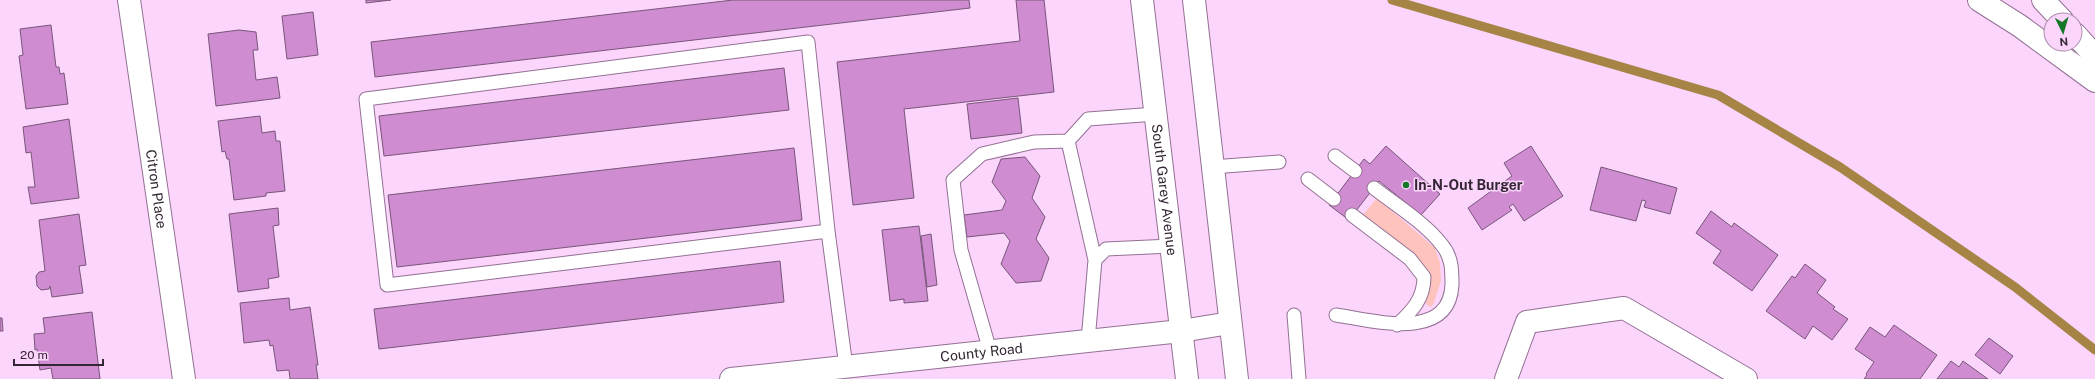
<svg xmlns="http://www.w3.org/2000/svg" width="2095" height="379" font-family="'Public Sans',sans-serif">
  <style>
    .green { fill: #ffc3bd }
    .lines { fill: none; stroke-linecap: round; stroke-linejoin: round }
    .stream { stroke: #a68446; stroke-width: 9 }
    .building { fill: #cf8cd1; stroke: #785679 }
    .lane-casing { stroke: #937094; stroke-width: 15 }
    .street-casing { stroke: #937094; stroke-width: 24 }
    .secondary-casing { stroke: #937094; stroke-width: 24 }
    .primary-casing { stroke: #937094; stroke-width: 24 }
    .highway-casing { stroke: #937094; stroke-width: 24 }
    .lane { stroke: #fff; stroke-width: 13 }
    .street { stroke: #fff; stroke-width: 22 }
    .secondary { stroke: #fff; stroke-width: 22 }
    .primary { stroke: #fff; stroke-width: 22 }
    .highway { stroke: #fff; stroke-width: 22 }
    .poi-dot { fill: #167728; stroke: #fbd5fc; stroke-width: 1.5 }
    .labels { text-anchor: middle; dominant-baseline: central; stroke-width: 3; stroke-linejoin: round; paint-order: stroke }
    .poi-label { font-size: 14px; font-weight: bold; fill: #342634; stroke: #fbd5fc; text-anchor: start }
    .street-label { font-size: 14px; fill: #342634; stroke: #fbd5fc }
  </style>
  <rect width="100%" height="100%" fill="#fbd5fc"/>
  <path class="green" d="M1377,198L1435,248L1440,263L1441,281L1433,305L1430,307L1426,304L1429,278L1361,217Z"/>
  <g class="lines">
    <path class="stream" d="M1392,0L1718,95L1840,167L2015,287L2095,350"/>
  </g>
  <path class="building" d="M366,0H391L366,3Z
    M733,0H969L970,8L375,77L371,42Z
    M1016,0H1044L1054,92L904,109L914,198L853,205L837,62L1020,41Z
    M313,12L318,55L287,59L282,16Z
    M51,25L56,67H59L60,74L64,73L68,104L26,109L19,56L23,55L20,29Z
    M239,30L256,32L258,50H253L256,80L277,77L280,98L216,106L208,34Z
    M784,68L789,110L384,156L379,116Z
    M1018,98L1022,133L971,139L967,104Z
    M260,116L262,133L275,131L276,141H280L285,191L266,193V196L234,200L229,159H227L225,151L222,152L218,121Z
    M69,119L79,198L31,204L28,187H35L31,152L26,153L23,127Z
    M1386,146L1440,194L1421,215L1379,181L1349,220L1329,205L1364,159L1370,164Z
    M1531,146L1563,196L1524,221L1513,204L1509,207L1512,210L1482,230L1468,208L1512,176L1504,163Z
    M794,148L802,220L397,267L388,195Z
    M1025,157L1040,176L1032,198L1045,217L1036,239L1049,258L1041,281L1016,283L1001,264L1010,241L1004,233L967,237L964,215L1002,210L1006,201L992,182L1001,159Z
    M1601,167L1677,188L1670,214L1644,207L1646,201L1642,200L1636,221L1590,210Z
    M278,208L279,225L273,226L279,277L268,279L269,288L238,292L229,214Z
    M1711,211L1732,227L1734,223L1778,255L1752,291L1713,263L1721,251L1696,233Z
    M79,214L86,265L79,266L83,293L52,297L50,286L49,289L41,290L37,286L36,276L39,272L45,271L39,220Z
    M919,226L928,301L904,303V299L890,301L882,230Z
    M931,234L937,285L927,287L921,236Z
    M780,261L784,302L379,349L374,309Z
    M1805,264L1826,280L1817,293L1835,307L1833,309L1848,319L1832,340L1813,326L1805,339L1766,311L1792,276L1795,278Z
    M289,298L290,310L310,307L318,365H316L318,379H290L289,370L277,371L273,345L270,346L269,340L244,343L240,303Z
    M92,312L100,379H53L51,368L40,370L37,349L35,350L34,334L45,333L43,318Z
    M0,318H2L3,331H0Z
    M1894,325L1937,355L1920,379H1864L1867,375L1866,374L1874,362L1855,349L1870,327L1885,337Z
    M1989,338L2013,356L2000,374L1975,355Z
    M1951,361L1959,367L1963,361L1988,379H1937Z"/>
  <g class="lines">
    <g class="lane-casing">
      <path id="lane" d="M1335,156L1355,171
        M1212,167L1279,162
        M1308,179L1334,199
        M1352,215L1410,259L1424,277C1424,299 1412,311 1397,325
        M828,231L387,285L366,99L808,42L828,231L846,367
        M1095,260L1068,141L1088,119L1156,114
        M1294,315L1299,379
        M1336,315C1371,320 1449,343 1452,285C1452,270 1452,257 1442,245C1425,223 1396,205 1374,188
        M1088,341L1095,260L1106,249L1171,246
        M990,351L961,250L953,180L982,154L1034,142L1068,141"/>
    </g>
    <g class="street-casing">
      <g id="street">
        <path id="s1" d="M129,0L184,379"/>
      </g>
    </g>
    <g class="secondary-casing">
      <g id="secondary">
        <path id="s2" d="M731,379L1181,331L1230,323"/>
        <path d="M1506,379L1527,322L1624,308L1746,379"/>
      </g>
    </g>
    <g class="primary-casing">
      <g id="primary">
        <path id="s3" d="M1142,0L1187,379"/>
        <path d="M1194,0L1237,379"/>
      </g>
    </g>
    <g class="highway-casing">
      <path id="highway" d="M1979,0L2020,26L2095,81
        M2043,0L2062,20
        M2075,34L2095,56"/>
    </g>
    <use href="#lane" class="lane"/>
    <use href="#street" class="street"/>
    <use href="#secondary" class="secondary"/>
    <use href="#primary" class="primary"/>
    <use href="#highway" class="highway"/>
  </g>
  <circle class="poi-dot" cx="1406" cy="185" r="4"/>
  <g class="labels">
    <g class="poi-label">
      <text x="1414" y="185">In-N-Out Burger</text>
    </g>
    <g class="street-label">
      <text stroke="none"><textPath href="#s3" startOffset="191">South Garey Avenue</textPath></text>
      <text stroke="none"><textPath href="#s1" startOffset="191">Citron Place</textPath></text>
      <text stroke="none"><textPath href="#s2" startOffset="252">County Road</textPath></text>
    </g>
  </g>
  <g transform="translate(2063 32) rotate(175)"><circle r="19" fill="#fbd5fc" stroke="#ab8fac"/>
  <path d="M0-3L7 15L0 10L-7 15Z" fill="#167728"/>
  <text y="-6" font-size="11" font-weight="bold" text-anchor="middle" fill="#342634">N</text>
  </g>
  <path d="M14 359v6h89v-6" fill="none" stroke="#342634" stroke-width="2"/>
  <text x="20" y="359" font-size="12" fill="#342634" stroke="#fbd5fc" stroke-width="3" paint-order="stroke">20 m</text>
</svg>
